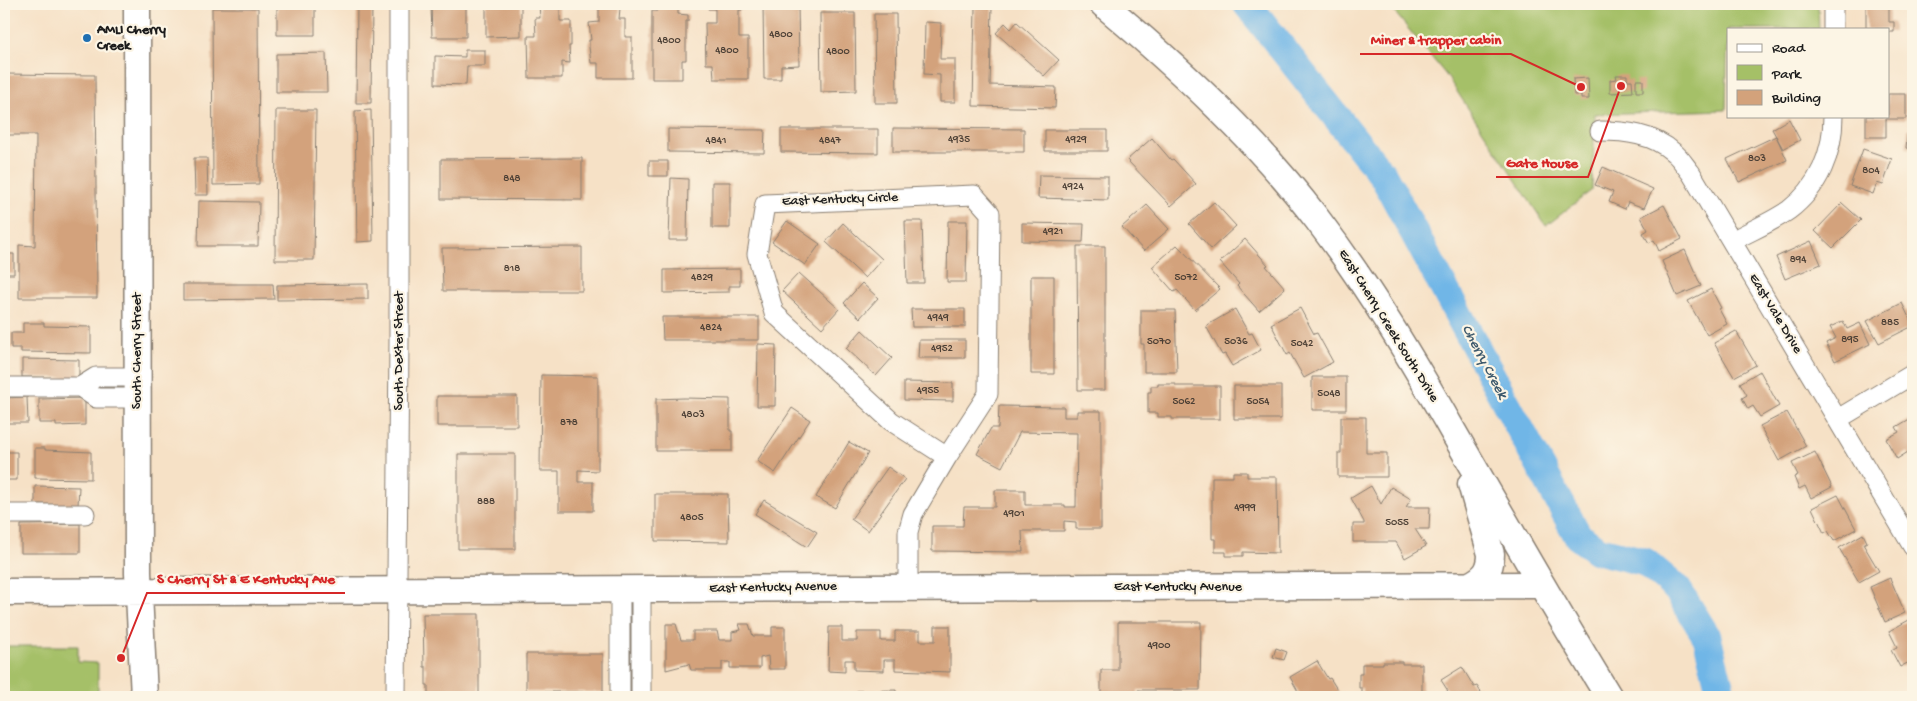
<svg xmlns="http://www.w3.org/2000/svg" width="1917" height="701" font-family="'Gochi Hand',sans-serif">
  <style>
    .green { fill: #a5c067; stroke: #606e42 }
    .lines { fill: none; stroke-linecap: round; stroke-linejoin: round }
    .river { stroke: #70b6e7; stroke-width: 29 }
    .building { fill: #d3a27b }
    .street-casing { stroke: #897e71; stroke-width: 21 }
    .secondary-casing { stroke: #897e71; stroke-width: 29 }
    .street { stroke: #fff; stroke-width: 19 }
    .secondary { stroke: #fff; stroke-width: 26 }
    .poi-dot { fill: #1f6fb2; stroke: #fcf5e5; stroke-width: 2 }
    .labels { text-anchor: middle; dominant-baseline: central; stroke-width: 4.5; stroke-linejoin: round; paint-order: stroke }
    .number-label { font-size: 11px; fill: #4a3e34 }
    .poi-label { font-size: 14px; font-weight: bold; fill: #1c1c1c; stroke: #fcf5e5; text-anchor: start }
    .street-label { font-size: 14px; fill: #1c1c1c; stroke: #fcf5e5 }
    .water-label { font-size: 15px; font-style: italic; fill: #3e5a6d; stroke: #fcf5e5 }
    .leader { fill: none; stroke: #d62828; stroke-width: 2 }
    .callout-dot { fill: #d62828; stroke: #fcf5e5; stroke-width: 2 }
    .callout-label { font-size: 15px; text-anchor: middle; font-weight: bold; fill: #d62828; stroke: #fcf5e5; stroke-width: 4.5; stroke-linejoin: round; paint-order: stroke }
  </style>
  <rect width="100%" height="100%" fill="#fcf5e5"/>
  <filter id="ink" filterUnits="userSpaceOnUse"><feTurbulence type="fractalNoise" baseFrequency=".02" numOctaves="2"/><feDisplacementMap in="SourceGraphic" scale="10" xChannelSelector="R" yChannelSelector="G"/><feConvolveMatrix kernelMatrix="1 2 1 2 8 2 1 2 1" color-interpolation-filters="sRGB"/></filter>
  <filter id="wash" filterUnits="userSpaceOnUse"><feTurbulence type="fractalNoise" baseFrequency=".0096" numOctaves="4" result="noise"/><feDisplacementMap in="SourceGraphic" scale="20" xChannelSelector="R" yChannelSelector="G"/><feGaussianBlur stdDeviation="1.12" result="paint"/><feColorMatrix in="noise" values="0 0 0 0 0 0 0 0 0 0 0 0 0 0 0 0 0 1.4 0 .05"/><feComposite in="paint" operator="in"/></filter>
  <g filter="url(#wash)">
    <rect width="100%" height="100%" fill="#f6e1c6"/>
    <path class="green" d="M1388,4H1818L1819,29H1728L1726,110L1595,114L1592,190L1546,226L1446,75Z
      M4,646H78V662L98,663V697H4Z"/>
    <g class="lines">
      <path class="river" d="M1247,4L1384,177L1578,536L1597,550L1645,562L1677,589L1707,637L1722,697"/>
    </g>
    <g id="blocks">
      <path class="building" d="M277,4H315V35H277Z
        M357,4H372L371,103H356Z
        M431,4H466V37H432Z
        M486,4H521V36L486,37Z
        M539,4H573V7H560V21H571V46H569L570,63L562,62V78H529L528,36H536L535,18H540Z
        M596,4H629V8H620L619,19H625V37H632V78H598V63H591L589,47V40H591L589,23L599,22V8L596,7Z
        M657,4H678V14L688,15V21H686V60H682V79H652V11H657Z
        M708,4H742V10H739V38H748V79H714L713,64H706L705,23H715V9H708Z
        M763,4H798L799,65L781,66V79H764Z
        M1866,4H1889V22H1894V32H1888V29H1866Z
        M975,7H992L990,85L1056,87L1055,108L973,106Z
        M212,8H258L259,184L213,185Z
        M820,13H855L856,91L821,92Z
        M874,14H896L897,103H875Z
        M925,22L941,23L940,59H955V102H940V75L924,74Z
        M1017,22L1059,60L1044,76L996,33L1005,23L1011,29Z
        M465,50H485V66H467L466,85L435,84V56L465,57Z
        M326,53L327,92H276V54Z
        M1909,68H1913V89H1910Z
        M4,74L95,75L97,298H19V245L35,246L36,135H4Z
        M1616,75H1627V80H1632L1633,92L1610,93V80L1617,79Z
        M1588,78L1589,99H1581V95H1574L1573,79Z
        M1636,80H1643V92H1636Z
        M1888,94H1906V119H1886V137H1866V116H1888Z
        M276,110H316L314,260H275Z
        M371,110L373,241L357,242L355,111Z
        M1789,119L1800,140L1783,149L1772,129Z
        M893,128L1024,129V152H893Z
        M668,129L765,130L764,153L668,152Z
        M781,129H878V153L781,152Z
        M1908,129H1913V149L1906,148Z
        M1045,130H1107V151H1045Z
        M1776,136L1787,160L1739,182L1727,159Z
        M1152,138L1171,160L1173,159L1196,184L1171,206L1127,160Z
        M1863,149L1892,159L1883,185L1877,183L1873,194L1850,186Z
        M194,158H207L208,195H195Z
        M582,158V200L441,199V159Z
        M649,161H668V176H649Z
        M1603,167L1653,189L1644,208L1628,202L1625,209L1609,202L1613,192L1595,185Z
        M1039,175L1108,176V200L1038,198Z
        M671,178L688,179L687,240H669Z
        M712,182H730V228H712Z
        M199,201L259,202L258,246H198Z
        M1214,202L1236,226L1211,249L1189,224Z
        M1842,203L1861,220L1833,248L1815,231Z
        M1147,205L1169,229L1144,251L1122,227Z
        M1664,205L1682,239L1659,251L1654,240L1649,243L1643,233L1648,230L1641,217Z
        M787,221L820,244L805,265L772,242Z
        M905,221H922L924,283H907Z
        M948,221H967L966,282H947Z
        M843,223L882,259L865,278L826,242Z
        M1022,223L1084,224L1083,242L1022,241Z
        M1245,239L1268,265L1266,266L1285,288L1259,311L1237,286L1239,284L1220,262Z
        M1811,241L1821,264L1785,279L1776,257Z
        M1177,245L1220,289L1195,310L1177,290L1174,292L1152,267Z
        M1077,246H1105V390H1078Z
        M582,247V291H443L442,248Z
        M1685,250L1701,286L1677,296L1662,261Z
        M4,254H14V274H4Z
        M740,269V286H729V292L664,293V270Z
        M799,273L839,309L822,328L782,291Z
        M1031,276H1054V374H1031Z
        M862,283L878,298L860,318L844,303Z
        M183,284H273L274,299L183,300Z
        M368,284V299L277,300V285Z
        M1711,289L1721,308L1719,309L1727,324L1707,335L1688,301Z
        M1902,303L1913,326L1879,343L1867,321Z
        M1300,308L1314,334L1317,333L1333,362L1304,378L1290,353L1287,355L1271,324Z
        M911,309H965V327H912Z
        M1235,309L1249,334L1252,333L1261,350L1232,366L1225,354L1222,355L1206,326Z
        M1141,310H1175L1177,372H1144V344H1141Z
        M662,317H759V340H663Z
        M1843,321L1847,329L1860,323L1870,344L1835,361L1826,343L1836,338L1830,327Z
        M23,323H44V326L91,327V353L21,352V348H11V333H23Z
        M862,330L892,358L876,376L846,348Z
        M1736,331L1756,365L1734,377L1714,343Z
        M919,340H965V358H918Z
        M758,344L776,345L775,406H757Z
        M22,359L79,360V378L22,377Z
        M1760,371L1779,406L1760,417L1753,406L1748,409L1742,398L1747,395L1740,383Z
        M541,375L598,376V471L578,470V482H593V511H559V471H540Z
        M1312,377H1346V410H1312Z
        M904,382L953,383V401L904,400Z
        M1158,384H1176V386H1220V419H1172V417H1158V413H1148V392H1151V386H1158Z
        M1234,386H1281V419H1234Z
        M437,396H517V426H437Z
        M27,397L28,423H4V398Z
        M85,398V425L56,426V423H39V399Z
        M684,398L730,399V431H732V451H656V399Z
        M999,406L1064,407V417H1077V411H1101V529H1076V522L1064,521V531H1022L1023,552L932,551V526H963L964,507H995V490H1025V505H1065V507H1076L1077,433L1020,432L1002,467L977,454L991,428H998Z
        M792,408L810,420L775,473L757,461Z
        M1787,412L1806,446L1779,461L1760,426Z
        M1341,417H1366V453H1387V477H1338V453H1341Z
        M1913,417V456L1911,457L1908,452L1897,459L1886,439L1899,432L1896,427Z
        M849,442L868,453L835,508L816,497Z
        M35,448H45V450L91,452V479L35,478Z
        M4,452H17V480H4Z
        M1815,452L1832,487L1811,498L1805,486L1799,489L1794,477L1798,475L1792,463Z
        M458,454H515V549H458Z
        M888,467L905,479L868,531L851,519Z
        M1233,472H1247V477H1277L1278,553L1243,552V556H1226V552H1215V539H1212V477H1233Z
        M35,486L79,487L78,505L35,504Z
        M1371,486L1381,504L1391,487L1411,499L1406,507H1430L1429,529H1415L1426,546L1405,558L1396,542H1353V524H1364V522L1351,498Z
        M655,494H728L729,542L655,541Z
        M1838,495L1856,529L1834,541L1828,531L1824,533L1812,508Z
        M764,500L817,532L807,547L755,514Z
        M80,524V553H21V525Z
        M1863,534L1867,542L1863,544L1879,571L1859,582L1839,548Z
        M1890,578L1905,613L1885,622L1870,587Z
        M423,614H479V697H428V685H426V667H424Z
        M1909,620L1913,627V660L1900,667L1891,650L1897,647L1889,631Z
        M1118,622H1201L1200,690H1138V697H1101V670H1118Z
        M666,624H676L681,640H693V631H717L719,640H732V632L741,630L739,624H749L753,636H772V627H785V669H769L768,656L760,658V668H730V662H722V670H691L689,664L666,670Z
        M935,626H950V672L895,670V660H884V671L854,670V660H845V672L828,671L829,627H842V641H857V632H881V641H895V631H920V641H935Z
        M1276,648L1287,652L1284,660L1273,657Z
        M526,654H603V692H526Z
        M1317,661L1328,679L1330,678L1340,694L1338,695L1339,697H1298L1300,695L1290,677Z
        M1383,662H1402V664H1422V696H1362V688H1359V674H1362V664H1383Z
        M1462,667L1474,687L1477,686L1484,697H1440L1439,696L1448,691L1441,680Z
        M896,690V697H857V691Z"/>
    </g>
  </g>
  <g filter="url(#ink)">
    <use href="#blocks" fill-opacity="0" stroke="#897e71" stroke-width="1"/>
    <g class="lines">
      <g class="street-casing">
        <path id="street" d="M1833,29V4
          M1600,131C1625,131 1653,134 1673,152C1680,157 1685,166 1691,173L1913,547
          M1732,241C1750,231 1772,222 1789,210C1819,187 1833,153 1833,116
          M4,387H80L96,377H137
          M80,387L96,398H137
          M1838,419L1913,374
          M4,514H85
          M908,587V532L913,514L947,457L988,394L990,213L974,195L765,204L757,254L774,313L891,421L947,457
          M620,589V697
          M396,697L399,340V4
          M641,697V589"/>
      </g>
      <g class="secondary-casing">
        <path id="secondary" d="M137,4L138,573L144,697
          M1103,4C1180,69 1256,139 1317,219C1369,287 1413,361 1455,435C1506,523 1556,611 1609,697
          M1470,585C1484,578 1491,571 1491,554L1471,484
          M4,592L1541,585"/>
      </g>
      <use href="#street" class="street"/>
      <use href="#secondary" class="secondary"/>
    </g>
  </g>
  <circle class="poi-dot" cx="87" cy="38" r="5"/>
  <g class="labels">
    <g class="number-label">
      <text x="781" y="35">4800</text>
      <text x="669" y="41">4800</text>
      <text x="727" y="51">4800</text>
      <text x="838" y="52">4800</text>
      <text x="959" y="140">4935</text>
      <text x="1076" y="140">4929</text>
      <text x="716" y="141">4841</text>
      <text x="830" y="141">4847</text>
      <text x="1757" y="159">803</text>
      <text x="1871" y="171">804</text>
      <text x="512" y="179">848</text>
      <text x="1073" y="187">4924</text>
      <text x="1053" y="232">4921</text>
      <text x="1798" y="260">894</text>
      <text x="512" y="269">818</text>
      <text x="702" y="278">4829</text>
      <text x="1186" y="278">5072</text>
      <text x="938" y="318">4949</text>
      <text x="1890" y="323">885</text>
      <text x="711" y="328">4824</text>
      <text x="1850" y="340">895</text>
      <text x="1159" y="342">5070</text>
      <text x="1236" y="342">5036</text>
      <text x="1302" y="344">5042</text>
      <text x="942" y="349">4952</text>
      <text x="928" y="391">4955</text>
      <text x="1329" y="394">5048</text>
      <text x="1184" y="402">5062</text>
      <text x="1258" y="402">5054</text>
      <text x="693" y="415">4803</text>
      <text x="569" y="423">878</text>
      <text x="486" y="502">888</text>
      <text x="1245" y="508">4999</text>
      <text x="1014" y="514">4901</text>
      <text x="692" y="518">4805</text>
      <text x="1397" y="523">5055</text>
      <text x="1159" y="646">4900</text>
    </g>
    <g class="poi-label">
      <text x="97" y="30">AMLI Cherry<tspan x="97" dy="16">Creek</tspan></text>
    </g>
    <g class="street-label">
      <text transform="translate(840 200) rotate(-2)">East Kentucky Circle</text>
      <text transform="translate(1775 314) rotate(59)">East Vale Drive</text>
      <text transform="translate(1388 326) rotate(58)">East Cherry Creek South Drive</text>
      <text transform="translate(137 351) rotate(-90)">South Cherry Street</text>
      <text transform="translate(399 351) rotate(-90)">South Dexter Street</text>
      <text x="1178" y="587">East Kentucky Avenue</text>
      <text transform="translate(773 588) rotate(-1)">East Kentucky Avenue</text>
    </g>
    <g class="water-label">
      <text transform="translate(1484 362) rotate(62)">Cherry Creek</text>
    </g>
  </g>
  <path class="leader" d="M1581 87L1511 54H1360M1621 86L1588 177H1496M121 658L147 593H345"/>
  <g class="callout-dot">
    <circle cx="1581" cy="87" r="5"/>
    <circle cx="1621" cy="86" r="5"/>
    <circle cx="121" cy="658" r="5"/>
  </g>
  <g class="callout-label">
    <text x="1436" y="44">Miner &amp; trapper cabin</text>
    <text x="1542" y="167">Gate House</text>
    <text x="246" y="583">S Cherry St &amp; E Kentucky Ave</text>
  </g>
  <rect width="1917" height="701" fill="none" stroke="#fcf5e5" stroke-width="20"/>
  <rect x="1727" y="28" width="162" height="90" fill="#fcf5e5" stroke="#a29e95"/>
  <rect x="1737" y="44" width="25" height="8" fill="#ffffff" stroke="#a29e95"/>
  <text x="1772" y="52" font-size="15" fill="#1c1c1c">Road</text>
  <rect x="1737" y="65" width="25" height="15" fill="#a5c067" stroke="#a29e95"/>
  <text x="1772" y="78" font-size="15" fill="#1c1c1c">Park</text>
  <rect x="1737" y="90" width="25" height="15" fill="#d3a27b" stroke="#a29e95"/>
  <text x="1772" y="102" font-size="15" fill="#1c1c1c">Building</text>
</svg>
